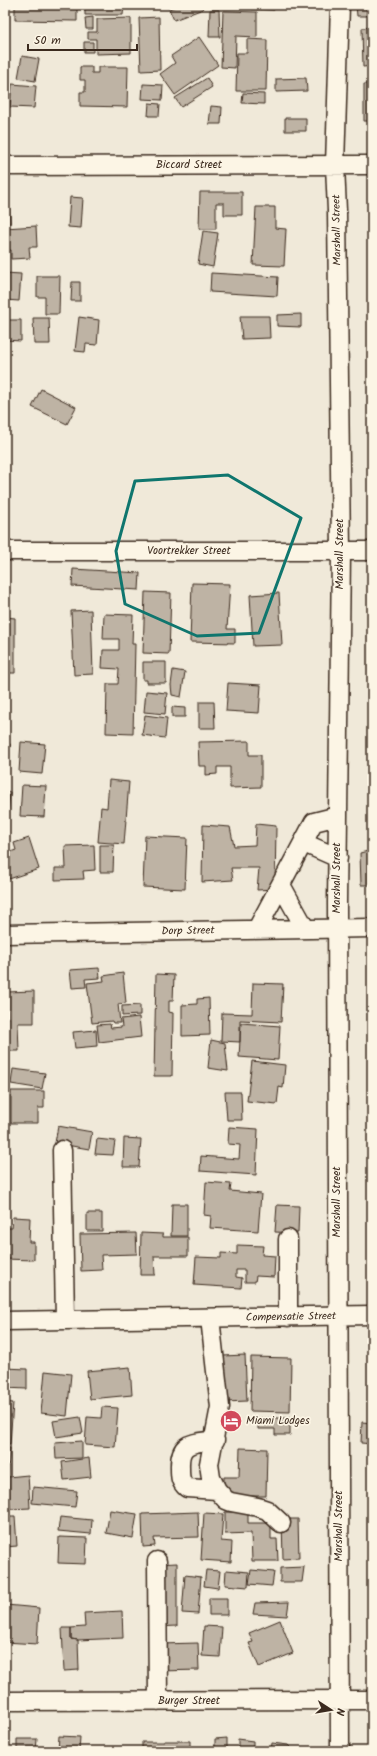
<svg xmlns="http://www.w3.org/2000/svg" width="377" height="1756" font-family="Kalam,sans-serif">
  <style>
    .building { fill: #beb3a4; stroke: #3b2a1e }
    .lines { fill: none; stroke-linecap: round; stroke-linejoin: round }
    .minor-casing { stroke: #3b2a1e; stroke-width: 21 }
    .minor { stroke: #fcf5e5; stroke-width: 18 }
    .marked { fill: none; stroke: #0f766e; stroke-width: 3; stroke-linejoin: round }
    .labels { text-anchor: middle; dominant-baseline: central; stroke-width: 3.5; stroke-linejoin: round; paint-order: stroke }
    .street-label { font-size: 11px; fill: #3b2a1e; stroke: #fcf5e5 }
    .poi-label { font-size: 11px; fill: #3b2a1e; stroke: #fcf5e5; text-anchor: start }
  </style>
  <rect width="100%" height="100%" fill="#f0e9d9"/>
  <filter id="ink" filterUnits="userSpaceOnUse"><feTurbulence type="fractalNoise" baseFrequency=".025" numOctaves="2"/><feDisplacementMap in="SourceGraphic" scale="8" xChannelSelector="R" yChannelSelector="G"/><feConvolveMatrix kernelMatrix="1 2 1 2 8 2 1 2 1" color-interpolation-filters="sRGB"/></filter>
  <g filter="url(#ink)">
    <path class="building" d="M15,5H77V21L15,20Z
      M85,5H124L123,15H85Z
      M179,5H202L203,9L174,20L169,9Z
      M252,5H275L274,10L252,9Z
      M356,5H367V16H357Z
      M371,5H372V20H369Z
      M210,10H219L220,37H209Z
      M223,11L257,12V37L236,36L235,68L221,67Z
      M93,17V29H86L85,18Z
      M159,17L160,70L141,71L139,18Z
      M131,18V53L96,54V39H88V32H97V19Z
      M372,27V66L363,67L362,28Z
      M199,37L218,65L175,95L160,74L175,63L171,56Z
      M247,39L267,40L266,91H236L237,53H247Z
      M84,42H93V52H84Z
      M22,56L39,59L35,81L18,78Z
      M80,67H92V73H98V67H128L127,107L80,106V92H85V80H80Z
      M207,78L212,87L181,107L175,98Z
      M306,78L307,91L276,92V79Z
      M12,84L36,86L34,108L10,107Z
      M143,84L163,85L162,100L142,99Z
      M364,84H372V121H364Z
      M243,93L264,94V104L242,103Z
      M149,103L160,104L159,116H148Z
      M211,106L222,107L221,124H209Z
      M285,118H306V131H285Z
      M200,192H242V215H224V203H216V229H199Z
      M70,197L83,198L81,228L68,227Z
      M5,201H9L10,223L5,224Z
      M256,207H275V228L286,229L284,266L253,265Z
      M36,226L37,247H29L30,258L11,259V250L5,251V228Z
      M203,231L218,233L213,267L198,264Z
      M5,273L21,274L19,301L5,300Z
      M211,273L278,277L277,296L210,292Z
      M37,276H60L59,314H45V297H37Z
      M72,282H80V301H71Z
      M301,314V327L277,326V315Z
      M240,316H269L270,338L242,339Z
      M79,317L99,320L97,345L86,344L85,352L75,351Z
      M33,318H49L50,344H34Z
      M5,320H21V341L5,340Z
      M41,389L76,407L67,424L32,407Z
      M370,488H372V517H371Z
      M73,569L140,573L139,590L72,586Z
      M192,583L230,584L227,629H235V643L190,642Z
      M145,592L171,593L169,654L143,653Z
      M279,593L282,645L253,646L250,595Z
      M91,610L93,674L74,675L71,611Z
      M104,614L133,615L132,644H135L133,734L106,733L107,684H118L119,669L102,668L103,650H119V639H103Z
      M5,617L15,618V673H5Z
      M143,662H166V683H147V680H143Z
      M173,670L185,672L181,697L172,695L171,685Z
      M228,683L261,685L259,713L226,711Z
      M146,691L167,693L165,714L144,712Z
      M199,702H214L215,728H199Z
      M172,707L185,708V717H172Z
      M145,715L167,718L165,738L142,735Z
      M249,741V755H261V787L230,788V767H217V774L206,775V766H199L198,742Z
      M21,742L45,744L42,774L19,772Z
      M5,743L10,744L7,773H5Z
      M109,780L129,782L124,844L98,842L101,807L107,808Z
      M22,785L46,786L44,817L20,816Z
      M5,792H10L8,817H5Z
      M256,824L276,826L275,889L257,890L259,868H231L233,880L202,882L203,825L230,827L234,846L255,845Z
      M372,835V891H371V885H361L360,853L372,850Z
      M145,836L187,838L185,889L143,887Z
      M29,838L39,869L9,879L5,867V854L16,850L14,843Z
      M94,845L95,870L83,871L84,879L55,880V868H66L65,846Z
      M100,845H114L113,872H100Z
      M99,968L100,978L85,979L86,987L72,988L70,970Z
      M123,973L126,1003L118,1004L120,1023H113L112,1021L92,1023L87,983L104,981L103,976Z
      M156,974L174,975L173,1001H169V1012L173,1013L172,1076H154Z
      M253,983L283,984L281,1022L240,1020V1042L221,1041L222,1013L252,1014Z
      M34,991V1023H18L19,1051H5V1018H8L7,992Z
      M209,998L210,1035L182,1036V1005L197,1004V999Z
      M140,1005V1015L122,1016V1006Z
      M139,1017L141,1037L99,1042L97,1025L110,1024L111,1028L122,1027L121,1019Z
      M241,1023L280,1026L278,1060L239,1057Z
      M96,1030L97,1046L75,1048L73,1032Z
      M211,1040L225,1043L228,1071L208,1068Z
      M252,1061L285,1065L283,1088L279,1087L277,1104L247,1101Z
      M13,1069L45,1073L42,1089L11,1084Z
      M11,1091H44V1108H38V1123H11Z
      M225,1092H241L242,1120H227Z
      M58,1126L92,1132L89,1149L55,1143Z
      M229,1127L258,1129L256,1175L200,1171L201,1156L239,1159L240,1145L228,1144Z
      M124,1138L141,1139L139,1167H123Z
      M97,1139L115,1141L113,1155L95,1154Z
      M206,1182L231,1184L230,1191L261,1194L258,1231L210,1228L211,1216L204,1215Z
      M172,1204H187V1236H171Z
      M277,1205L299,1206L298,1233L275,1232Z
      M87,1213H102V1231H87Z
      M13,1217L30,1218L29,1242H34V1260L5,1259V1228H12Z
      M136,1233L137,1254L101,1255L102,1270L81,1271L80,1234Z
      M141,1233L163,1234V1237H188V1256H154L155,1275H140Z
      M237,1245L263,1246L262,1255L275,1256L274,1277L256,1276L255,1282H245V1270H236V1277L242,1278L241,1288L194,1285L196,1257L221,1258V1253L237,1254Z
      M245,1355L247,1401L225,1402L223,1356Z
      M251,1357L291,1358L290,1412L250,1411Z
      M130,1367L132,1395L90,1399L87,1371Z
      M5,1368L27,1369V1389L5,1388Z
      M45,1371L71,1374L67,1416L41,1413Z
      M5,1402L13,1403L10,1444L5,1443Z
      M102,1407L118,1408L115,1447L85,1445L87,1417L101,1418Z
      M80,1417L83,1433L56,1437L53,1421Z
      M258,1418H290V1435H275V1429H258Z
      M362,1422L372,1423V1444L361,1443Z
      M82,1441V1458L56,1459L55,1443Z
      M5,1448H10L7,1480H5Z
      M240,1448L267,1449L266,1496H224V1477H239Z
      M89,1458L91,1477L64,1480L62,1462Z
      M28,1475L30,1508L10,1509L8,1477Z
      M33,1487L77,1491L75,1507L32,1503Z
      M110,1510L137,1514L133,1538L106,1533Z
      M198,1512L199,1537L154,1538L155,1546L143,1547L142,1514Z
      M225,1512H248V1523H271V1539H277L278,1561H252L251,1533L225,1534Z
      M204,1513L223,1514L221,1541L232,1542L231,1562L201,1560Z
      M5,1516H15L17,1546L5,1547Z
      M60,1517L92,1520L91,1534L58,1531Z
      M282,1519H298L299,1558L283,1559Z
      M59,1537L87,1538L86,1564L58,1563Z
      M177,1563V1626L156,1627V1564Z
      M304,1567L302,1582H280V1568Z
      M206,1570L220,1571L218,1588L204,1586Z
      M226,1570L249,1572L248,1587L225,1585Z
      M251,1570L274,1572L272,1586L249,1584Z
      M185,1575L201,1577L198,1614L182,1613Z
      M209,1598H227V1615H209Z
      M289,1602L287,1616L253,1614L255,1603Z
      M6,1605L39,1608L37,1644L5,1642Z
      M122,1611L123,1638L78,1640L71,1639V1628L85,1627L84,1613Z
      M280,1620L293,1653L259,1667L249,1643L253,1642L249,1633Z
      M204,1626L222,1627L220,1657L202,1656Z
      M62,1628H71V1639L78,1640L79,1670L64,1671Z
      M198,1643L199,1670L160,1671V1644Z
      M59,1736L80,1737L79,1751H58Z
      M227,1738V1748H238V1739L253,1741V1751H215V1739Z
      M17,1739H37L36,1751H17Z
      M164,1741H190V1751H142V1742H164Z
      M272,1743L288,1745L294,1751H271Z"/>
    <g class="lines">
      <g class="minor-casing">
        <path id="minor" d="M340,5L335,165L337,211L341,552L337,903L340,1751
          M5,166L372,165
          M5,551H372
          M304,843L338,858
          M281,885L305,928
          M257,929L314,822L338,816
          M5,934L372,928
          M62,1150L65,1320
          M288,1239V1317
          M210,1318L220,1407L209,1464L211,1478L217,1490L226,1500L231,1502L258,1507L267,1510L281,1523
          M5,1321L372,1315
          M215,1440C192,1444 179,1441 180,1468C180,1477 180,1482 187,1488L217,1490
          M157,1561L158,1701
          M5,1701L372,1700"/>
      </g>
      <use href="#minor" class="minor"/>
    </g>
  </g>
  <path class="marked" d="M228,475L301,518L259,633L197,636L125,604L116,551L135,481Z"/>
  <defs>
    <g id="hotel-disc" transform="scale(1.15)"><circle r="9.5" fill="#d1495b" stroke="#fcf5e5"/><path d="M-6-4.5h1.5V1H6V5H4.5V3h-9V5H-6ZM-4 0a1.8 1.8 0 1 1 3.6 0ZM.5 0V-2.5h3Q6-2.5 6 0Z" fill="#fff"/></g>
  </defs>
  <g fill-rule="evenodd">
    <use href="#hotel-disc" x="231" y="1421"/>
  </g>
  <g class="labels">
    <g class="street-label">
      <text x="189" y="165">Biccard Street</text>
      <text transform="translate(337 230) rotate(-91)">Marshall Street</text>
      <text x="189" y="551">Voortrekker Street</text>
      <text transform="translate(340 554) rotate(-90)">Marshall Street</text>
      <text transform="translate(337 878) rotate(-90)">Marshall Street</text>
      <text transform="translate(188 931) rotate(-1)">Dorp Street</text>
      <text transform="translate(337 1202) rotate(-90)">Marshall Street</text>
      <text transform="translate(291 1317) rotate(-1)">Compensatie Street</text>
      <text transform="translate(339 1526) rotate(-90)">Marshall Street</text>
      <text x="189" y="1701">Burger Street</text>
    </g>
    <g class="poi-label">
      <text x="246" y="1421">Miami Lodges</text>
    </g>
  </g>
  <rect width="377" height="1756" fill="none" stroke="#fcf5e5" stroke-width="20"/>
  <rect x="10" y="10" width="357" height="1736" fill="none" stroke="#3b2a1e" stroke-width="1.5" filter="url(#ink)"/>
  <g transform="translate(331 1710) rotate(102)" stroke="#fcf5e5" stroke-width="3" paint-order="stroke">
  <path d="M0-3L7 15L0 10L-7 15Z" fill="#3b2a1e"/>
  <text y="-6" font-size="11" font-weight="bold" text-anchor="middle" fill="#3b2a1e">N</text>
  </g>
  <path d="M28 44v6h109v-6" fill="none" stroke="#3b2a1e" stroke-width="2"/>
  <text x="34" y="44" font-size="12" fill="#3b2a1e" stroke="#fcf5e5" stroke-width="3" paint-order="stroke">50 m</text>
</svg>
